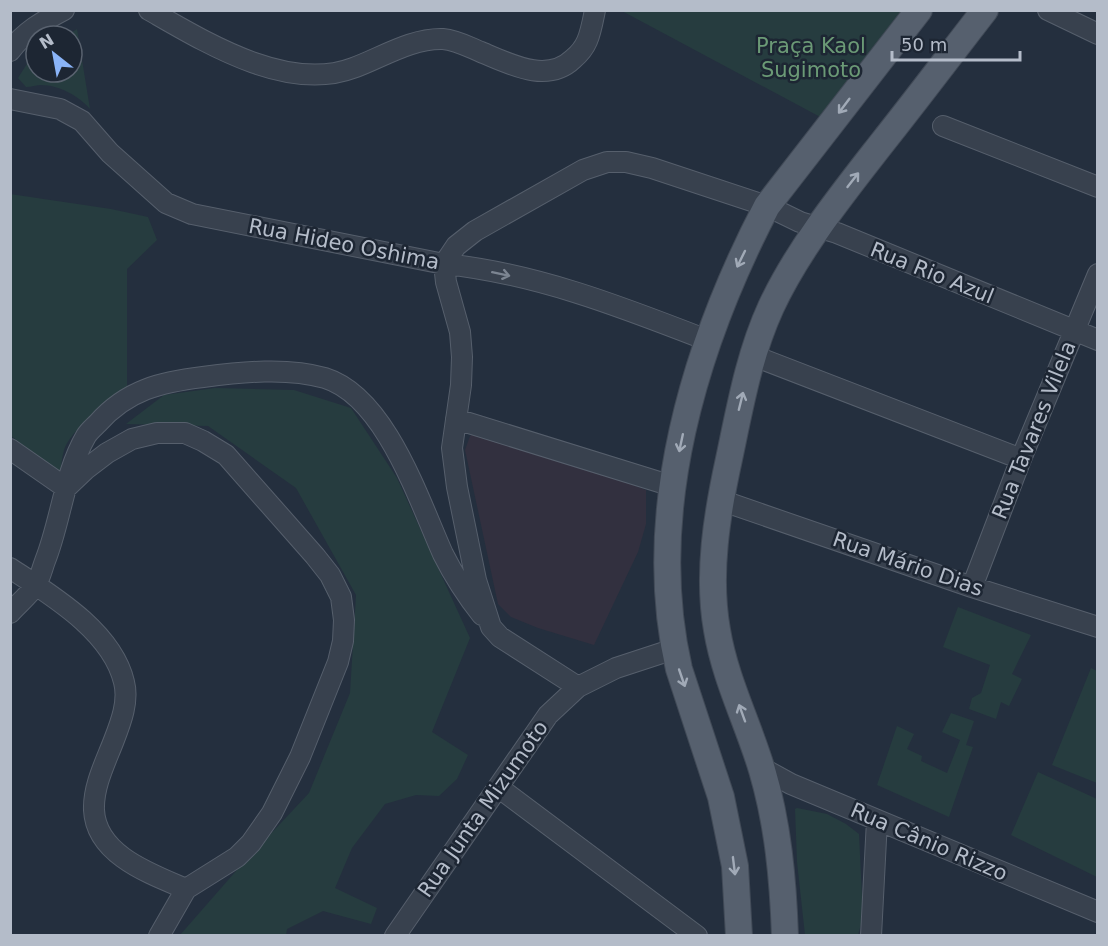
<svg xmlns="http://www.w3.org/2000/svg" width="1108" height="946" font-family="'DejaVu Sans',sans-serif">
  <style>
    .medical { fill: #32303f }
    .green { fill: #263c3f }
    .lines { fill: none; stroke-linecap: round; stroke-linejoin: round }
    .minor-casing { stroke: #565f6c; stroke-width: 22 }
    .major-casing { stroke: #414a57; stroke-width: 28 }
    .minor { stroke: #38414e; stroke-width: 20 }
    .major { stroke: #56606e; stroke-width: 26 }
    .oneway { stroke: #a1aab7 }
    .oneway2 { stroke: #7c8592 }
    .labels { text-anchor: middle; dominant-baseline: central; stroke-width: 5; stroke-linejoin: round; paint-order: stroke }
    .park-label { font-size: 21px; fill: #6b9a76; stroke: #1d2633 }
    .street-label { font-size: 21px; fill: #b4bcc9; stroke: #1d2633 }
  </style>
  <rect width="100%" height="100%" fill="#242f3e"/>
  <path class="medical" d="M483,428L646,490V524L638,552L594,645L538,628L511,617L498,604L465,450L470,436Z"/>
  <path class="green" d="M622,11H907L824,119Z
    M77,29L90,109C79,96 59,85 41,85C37,85 31,87 26,87L18,78L30,59L36,55V72H72V36H66Z
    M10,194L111,209L148,217L157,240L127,269V388C109,400 71,429 64,450C62,457 61,466 60,473L11,436Z
    M215,388L294,390L351,408L397,478L470,638L432,732L468,755L457,779L439,796L416,795L385,804L352,848L335,888L377,908L371,924L323,911L287,929L286,935H180L236,871L309,793L350,693L356,595L296,488L208,426L126,424L164,395Z
    M958,607L1031,635L1012,674L1022,679L1009,706L1001,702L996,719L969,709L972,698L981,693L990,665L943,647Z
    M1091,668L1097,671V783L1052,765Z
    M951,713L974,721L966,745L973,747L949,817L877,785L897,726L914,734L907,749L922,756L921,761L947,773L960,740L942,732Z
    M1038,772L1097,799V877L1011,835Z
    M797,808L827,814L846,824L859,834L863,917L858,935H805L797,862L795,809Z"/>
  <g class="lines">
    <g class="minor-casing">
      <path id="minor" d="M149,10C205,42 287,93 353,68C381,58 411,38 443,39C456,40 469,47 481,52C510,64 547,84 573,59C579,54 584,48 587,41C591,32 593,20 595,10
        M1048,10L1098,34
        M10,51C24,32 43,21 64,10
        M10,99L60,109L82,121L110,153L166,203L192,214L444,264C535,273 622,307 707,340
        M943,126L1098,187
        M754,356L1021,459
        M456,419L672,486
        M10,449L66,488L86,469L107,453L132,439L157,433H185L203,441L226,455L315,556L330,575L341,597L344,620L343,641L338,662L300,757L272,813L251,843L237,857L186,889L159,936
        M720,500L972,587L1098,627
        M10,568C51,595 112,631 124,682C129,701 121,722 114,740C106,761 93,786 94,810C96,855 151,874 186,889
        M972,587L1021,459L1098,274
        M10,613C18,604 28,596 35,586C40,579 42,569 45,561C61,521 64,474 86,436C89,431 94,427 98,423C127,390 161,382 203,377C242,372 287,367 325,378C386,397 419,501 443,554C454,576 467,596 482,615
        M578,687L500,637L491,627L476,580L457,487L452,448L461,385L462,357L460,332L446,282L444,264L456,246L475,231L583,170L607,162H626L652,168L767,206L800,222L837,233L1098,340
        M762,768L791,784L1098,912
        M498,787L697,936
        M395,936L548,715L578,687L616,668L674,649
        M871,936L877,820"/>
    </g>
    <g class="major-casing">
      <path id="major" d="M739,936L735,866L721,797L679,669C643,513 695,344 767,206L919,10
        M785,936C783,879 778,824 762,770C748,723 725,679 717,630C707,574 717,514 729,459C740,407 749,355 771,307C798,249 843,193 882,143C917,99 950,55 985,10"/>
    </g>
    <use href="#minor" class="minor"/>
    <use href="#major" class="major"/>
  </g>
  <defs><path id="oneway-shaft" d="M-6 0H5M1.5-3L5.5 0L1.5 3" fill="none" stroke-width="1.6" stroke-linecap="round" stroke-linejoin="round" transform="scale(1.5)"/></defs>
  <g class="oneway">
    <use href="#oneway-shaft" transform="translate(844 106) rotate(127)"/>
    <use href="#oneway-shaft" transform="translate(853 180) rotate(-52)"/>
    <use href="#oneway-shaft" transform="translate(741 259) rotate(116)"/>
    <use href="#oneway-shaft" transform="translate(741 401) rotate(-76)"/>
    <use href="#oneway-shaft" transform="translate(681 443) rotate(102)"/>
    <use href="#oneway-shaft" transform="translate(682 678) rotate(71)"/>
    <use href="#oneway-shaft" transform="translate(742 713) rotate(-110)"/>
    <use href="#oneway-shaft" transform="translate(734 866) rotate(83)"/>
  </g>
  <use class="oneway2" href="#oneway-shaft" transform="translate(501 274) rotate(12)"/>
  <g class="labels">
    <g class="park-label">
      <text x="811" y="46">Praça Kaol<tspan x="811" dy="24">Sugimoto</tspan></text>
    </g>
    <g class="street-label">
      <text transform="translate(344 244) rotate(11)">Rua Hideo Oshima</text>
      <text transform="translate(932 273) rotate(22)">Rua Rio Azul</text>
      <text transform="translate(1034 430) rotate(-68)">Rua Tavares Vilela</text>
      <text transform="translate(908 564) rotate(19)">Rua Mário Dias</text>
      <text transform="translate(483 809) rotate(-55)">Rua Junta Mizumoto</text>
      <text transform="translate(929 842) rotate(23)">Rua Cânio Rizzo</text>
    </g>
  </g>
  <rect width="1108" height="946" fill="none" stroke="#b4bcc9" stroke-width="24"/>
  <g transform="translate(54 54) rotate(329)"><circle r="28" fill="#1d2633" stroke="#59626f" stroke-width="1.5"/>
  <path d="M0-4.5L10 22L0 15L-10 22Z" fill="#8ab4f8"/>
  <text y="-9" font-size="16" font-weight="bold" text-anchor="middle" fill="#b4bcc9">N</text>
  </g>
  <path d="M892 51v9h128v-9" fill="none" stroke="#b4bcc9" stroke-width="3"/>
  <text x="901" y="51" font-size="18" fill="#b4bcc9" stroke="#1d2633" stroke-width="4.5" paint-order="stroke">50 m</text>
</svg>
